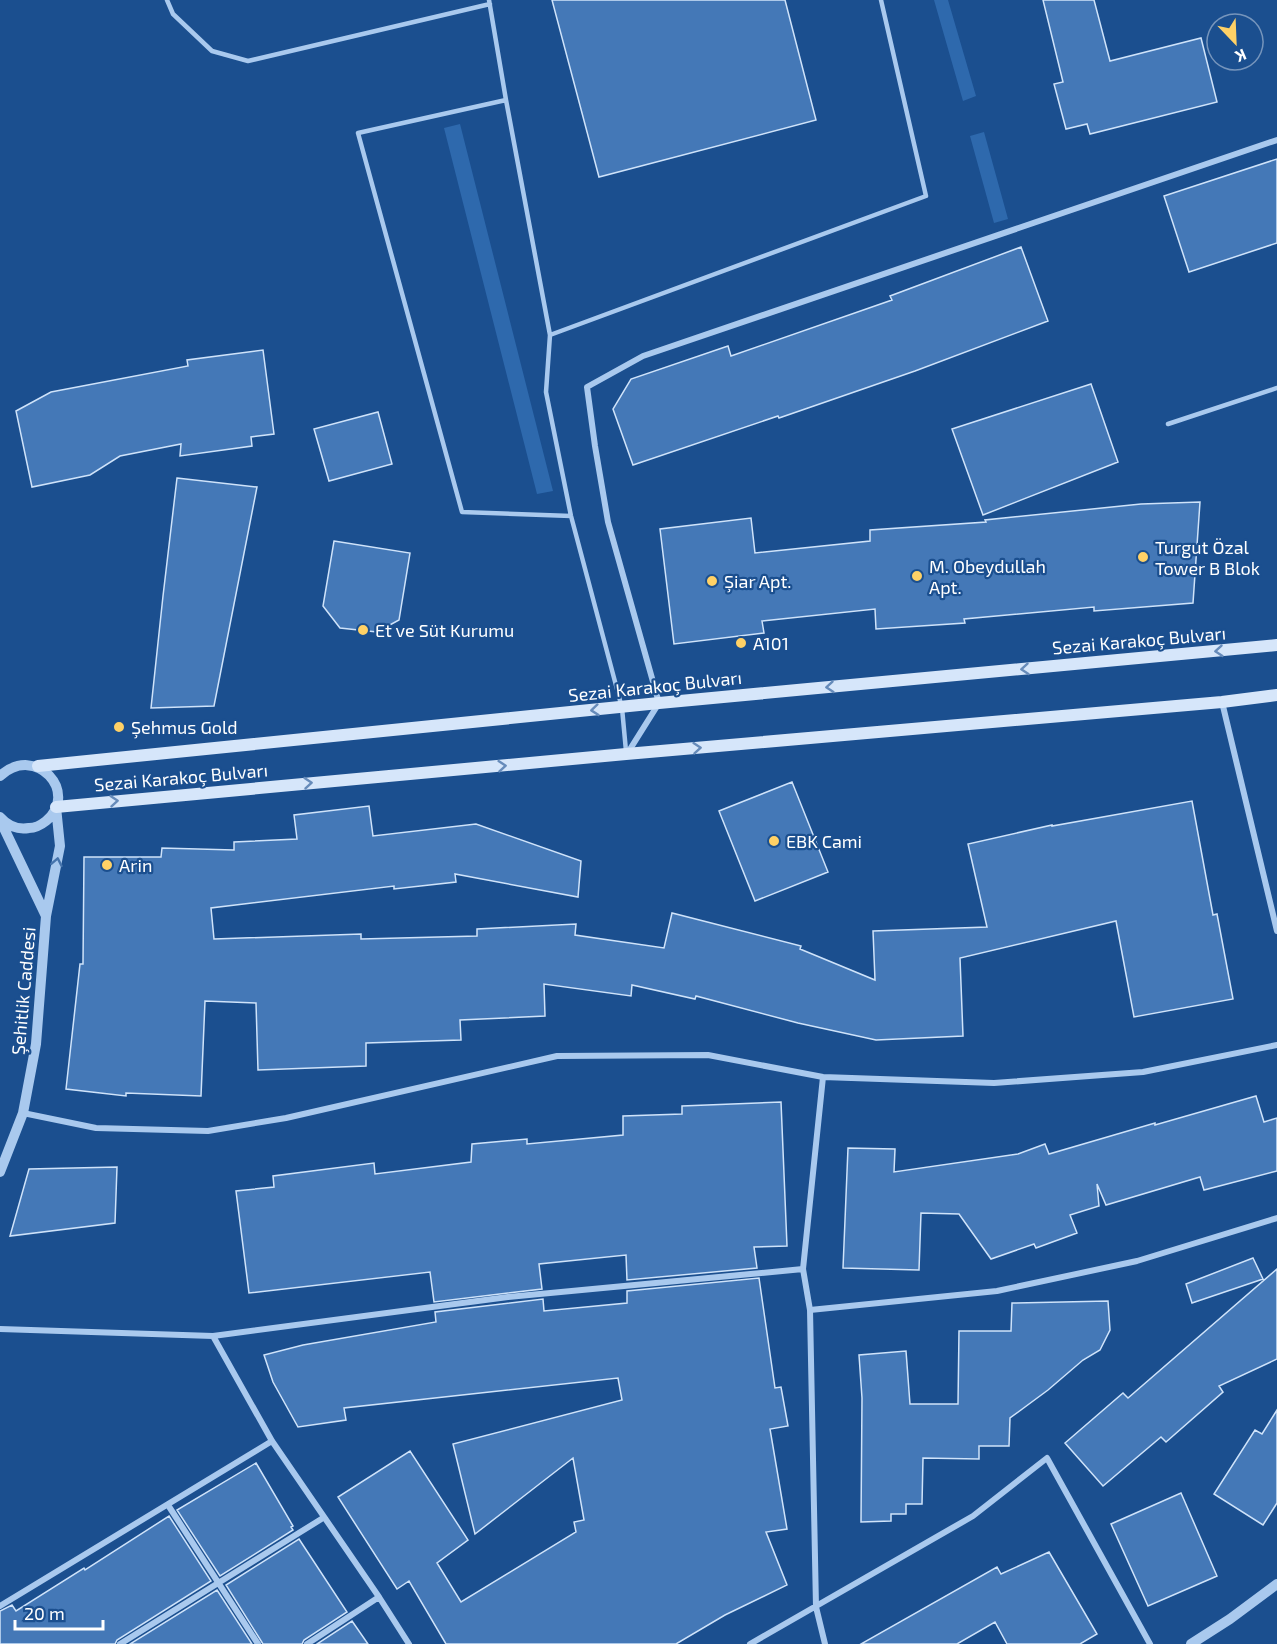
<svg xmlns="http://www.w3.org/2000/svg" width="1277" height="1644" font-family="'Exo 2',sans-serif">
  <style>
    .green { fill: #2e69ad }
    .building { fill: #4478b7; stroke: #cfe3fa; stroke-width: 1.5 }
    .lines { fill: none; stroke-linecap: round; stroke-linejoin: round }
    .service { stroke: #a9c9ee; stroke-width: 4.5 }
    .minor { stroke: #a9c9ee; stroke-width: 6 }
    .tertiary { stroke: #a9c9ee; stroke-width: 10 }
    .secondary { stroke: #d6e6fa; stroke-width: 12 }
    .oneway { stroke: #668bba }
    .oneway2 { stroke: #4674ac }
    .poi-dot { fill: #ffd166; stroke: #1b4f8f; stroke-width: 2 }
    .labels { text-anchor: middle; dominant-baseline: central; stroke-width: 4.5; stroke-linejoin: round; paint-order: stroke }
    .poi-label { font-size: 18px; fill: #fff; stroke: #1b4f8f; text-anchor: start }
    .street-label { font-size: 18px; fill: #fff; stroke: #1b4f8f }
  </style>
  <rect width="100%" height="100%" fill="#1b4f8f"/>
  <path class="green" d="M934,0H948L976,96L963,101Z
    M460,124L553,491L537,494L444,128Z
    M984,132L1008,219L994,223L970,136Z"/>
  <path class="building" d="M552,0H785L816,120L599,177Z
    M1043,0H1094L1110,61L1201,38L1217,102L1090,134L1087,124L1066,129L1054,84L1063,82Z
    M1277,159V243L1189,272L1164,196Z
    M1021,247L1048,321L915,371L779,418L778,416L633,465L613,409L631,379L728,346L731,356L892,300L890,296Z
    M263,350L274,434L251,437L252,446L180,456L181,444L120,456L90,475L32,487L16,411L51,392L188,366L187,360Z
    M1091,384L1118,462L983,515L952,429Z
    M378,412L392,464L329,481L314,429Z
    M177,478L257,487L214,706L151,708L163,596Z
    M1200,502L1193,603L1094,611V607L964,619L965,623L876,629L875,609L762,621L764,633L674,644L660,529L751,518L755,553L870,541V530L986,522L985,520L1141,504Z
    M334,541L410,553L399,620L377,632L340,628L323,606Z
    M792,782L828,872L755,901L719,811Z
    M1192,801L1213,915L1217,914L1233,999L1134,1017L1116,921L960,958L963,1036L876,1040L798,1023L696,996L695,999L632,985L631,996L544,984L545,1016L460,1020L461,1040L366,1043V1066L258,1070L256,1003L205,1001L201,1096L126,1093V1096L66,1089L80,964H83L84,857H161L162,848L234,850V842L297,839L294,815L369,806L373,836L476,824L581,861L578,897L455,874L456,882L394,889V886L211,908L214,939L361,934V939L477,936V929L576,924L575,935L664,948L672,913L801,946L800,949L875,980L873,931L987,927L968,844L1052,825V826Z
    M1256,1096L1264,1122L1277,1118V1171L1204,1190L1200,1177L1106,1205L1097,1184L1099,1206L1070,1215L1077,1233L1036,1248L1034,1244L991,1259L959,1214L921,1213L919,1270L843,1268L848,1148L895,1149L894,1172L1018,1154L1045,1144L1049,1154L1155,1123V1125Z
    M781,1102L787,1246L754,1247L757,1268L627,1280L626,1255L539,1264L542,1289L434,1302L430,1272L249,1293L236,1191L274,1187L273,1176L374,1163L375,1174L471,1162L472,1144L527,1139V1144L623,1135V1116L682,1114V1106Z
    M117,1167L115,1223L10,1236L29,1169Z
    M1253,1258L1263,1279L1192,1303L1186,1284Z
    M1277,1269V1359L1219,1386L1223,1392L1166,1442L1161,1437L1103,1486L1065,1443L1123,1393L1128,1398Z
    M759,1278L775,1388L781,1387L788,1426L770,1429L787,1529L766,1532L787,1585L725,1615L676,1644H446L409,1581L397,1589L338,1497L410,1451L468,1540L437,1563L461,1602L576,1532L574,1522L584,1520L573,1458L475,1534L453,1444L622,1400L618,1378L344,1408L346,1420L298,1427L273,1382L264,1355L303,1345L436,1322L435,1312L543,1299L544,1311L627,1303V1291Z
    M1108,1301L1110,1330L1100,1350L1083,1360L1048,1390L1010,1418L1009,1446H979V1459L923,1458L922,1504H906V1514H891V1521L861,1522L862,1398L859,1355L906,1351L910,1404H958L959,1331H1011L1012,1303Z
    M1277,1410V1503L1263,1525L1214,1494L1255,1430L1262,1434Z
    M256,1463L293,1526L291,1527L293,1530L220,1576L177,1510Z
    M1181,1493L1217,1576L1148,1606L1111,1524Z
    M169,1516L211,1581L117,1640L115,1644H0V1611L12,1605L16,1611L84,1568L85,1570Z
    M299,1539L347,1612L304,1640L302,1644H263L226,1585Z
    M1049,1552L1097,1634L1080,1644H1007L995,1622L957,1644H861L997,1567L1001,1574Z
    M217,1590L252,1644H130Z
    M352,1621L368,1644H317Z"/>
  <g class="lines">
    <path class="service" d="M167,0L173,14L212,51L248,61L490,4
      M489,0L506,100L550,335L546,392L571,516L622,708L626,751
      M506,100L358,133L462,512L571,516
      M550,335L926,196L881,0
      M1168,424L1277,388"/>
    <path class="minor" d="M1222,702L1277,931
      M627,754L659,703L608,522L595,446L587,387L643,356L1277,140
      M823,1077L803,1269L810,1310L816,1607L825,1644
      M23,1113L96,1128L208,1131L286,1118L557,1056L708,1055L823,1077L994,1083L1143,1072L1277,1045
      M810,1310L997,1291L1137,1261L1277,1218
      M0,1329L213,1336
      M168,1505L258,1644
      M0,1606L272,1441
      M120,1644L323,1518
      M307,1644L379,1597
      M409,1644L379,1597L272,1441L213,1336L508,1297L803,1269
      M750,1644L973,1516L1047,1458L1150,1644"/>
    <path class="tertiary" d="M0,776C36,743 80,793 46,821C41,825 35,828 29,828C18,830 8,826 0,817
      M0,820L46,916
      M0,1172L23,1113L36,1044L46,916L60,846L56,807
      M1191,1644L1230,1619L1277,1584"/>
    <path class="secondary" d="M38,766L659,703L1277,645
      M56,807L626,754L1222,702L1277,695"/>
  </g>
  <defs><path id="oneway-chevron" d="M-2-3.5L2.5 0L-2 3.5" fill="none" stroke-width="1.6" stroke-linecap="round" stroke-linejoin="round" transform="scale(1.5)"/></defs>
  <g class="oneway">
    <use href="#oneway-chevron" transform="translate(1219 651) rotate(175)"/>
    <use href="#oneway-chevron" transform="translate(1025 669) rotate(175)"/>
    <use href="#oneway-chevron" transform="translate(830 687) rotate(175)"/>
    <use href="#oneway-chevron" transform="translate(595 710) rotate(174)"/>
    <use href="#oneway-chevron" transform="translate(697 748) rotate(-5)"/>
    <use href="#oneway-chevron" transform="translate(502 766) rotate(-5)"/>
    <use href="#oneway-chevron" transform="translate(308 783) rotate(-5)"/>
    <use href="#oneway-chevron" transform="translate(114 801) rotate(-5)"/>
  </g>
  <use class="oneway2" href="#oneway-chevron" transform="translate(57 862) rotate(-79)"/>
  <g class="poi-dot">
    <circle cx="1143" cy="557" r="6"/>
    <circle cx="917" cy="576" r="6"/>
    <circle cx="712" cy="581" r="6"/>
    <circle cx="363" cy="630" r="6"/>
    <circle cx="741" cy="643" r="6"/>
    <circle cx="119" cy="727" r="6"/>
    <circle cx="774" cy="841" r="6"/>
    <circle cx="107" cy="865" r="6"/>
  </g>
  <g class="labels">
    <g class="poi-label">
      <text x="1155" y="547">Turgut Özal<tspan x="1155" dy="21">Tower B Blok</tspan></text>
      <text x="929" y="566">M. Obeydullah<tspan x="929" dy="21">Apt.</tspan></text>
      <text x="724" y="581">Şiar Apt.</text>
      <text x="375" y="630">Et ve Süt Kurumu</text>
      <text x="753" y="643">A101</text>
      <text x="131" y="727">Şehmus Gold</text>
      <text x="786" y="841">EBK Cami</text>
      <text x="119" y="865">Arin</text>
    </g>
    <g class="street-label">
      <text transform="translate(1139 640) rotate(-5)">Sezai Karakoç Bulvarı</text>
      <text transform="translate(655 686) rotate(-6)">Sezai Karakoç Bulvarı</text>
      <text transform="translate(181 777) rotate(-5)">Sezai Karakoç Bulvarı</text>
      <text transform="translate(23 991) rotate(-85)">Şehitlik Caddesi</text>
    </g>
  </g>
  <g transform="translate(1235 42) rotate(157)"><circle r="28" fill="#1b4f8f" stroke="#7695bc" stroke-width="1.5"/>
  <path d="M0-4.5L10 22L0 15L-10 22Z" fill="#ffd166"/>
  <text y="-9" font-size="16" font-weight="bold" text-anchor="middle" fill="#ffffff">K</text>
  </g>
  <path d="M15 1620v9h88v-9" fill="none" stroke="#ffffff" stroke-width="3"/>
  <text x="24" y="1620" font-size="18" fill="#ffffff" stroke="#1b4f8f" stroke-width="4.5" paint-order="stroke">20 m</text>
</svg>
